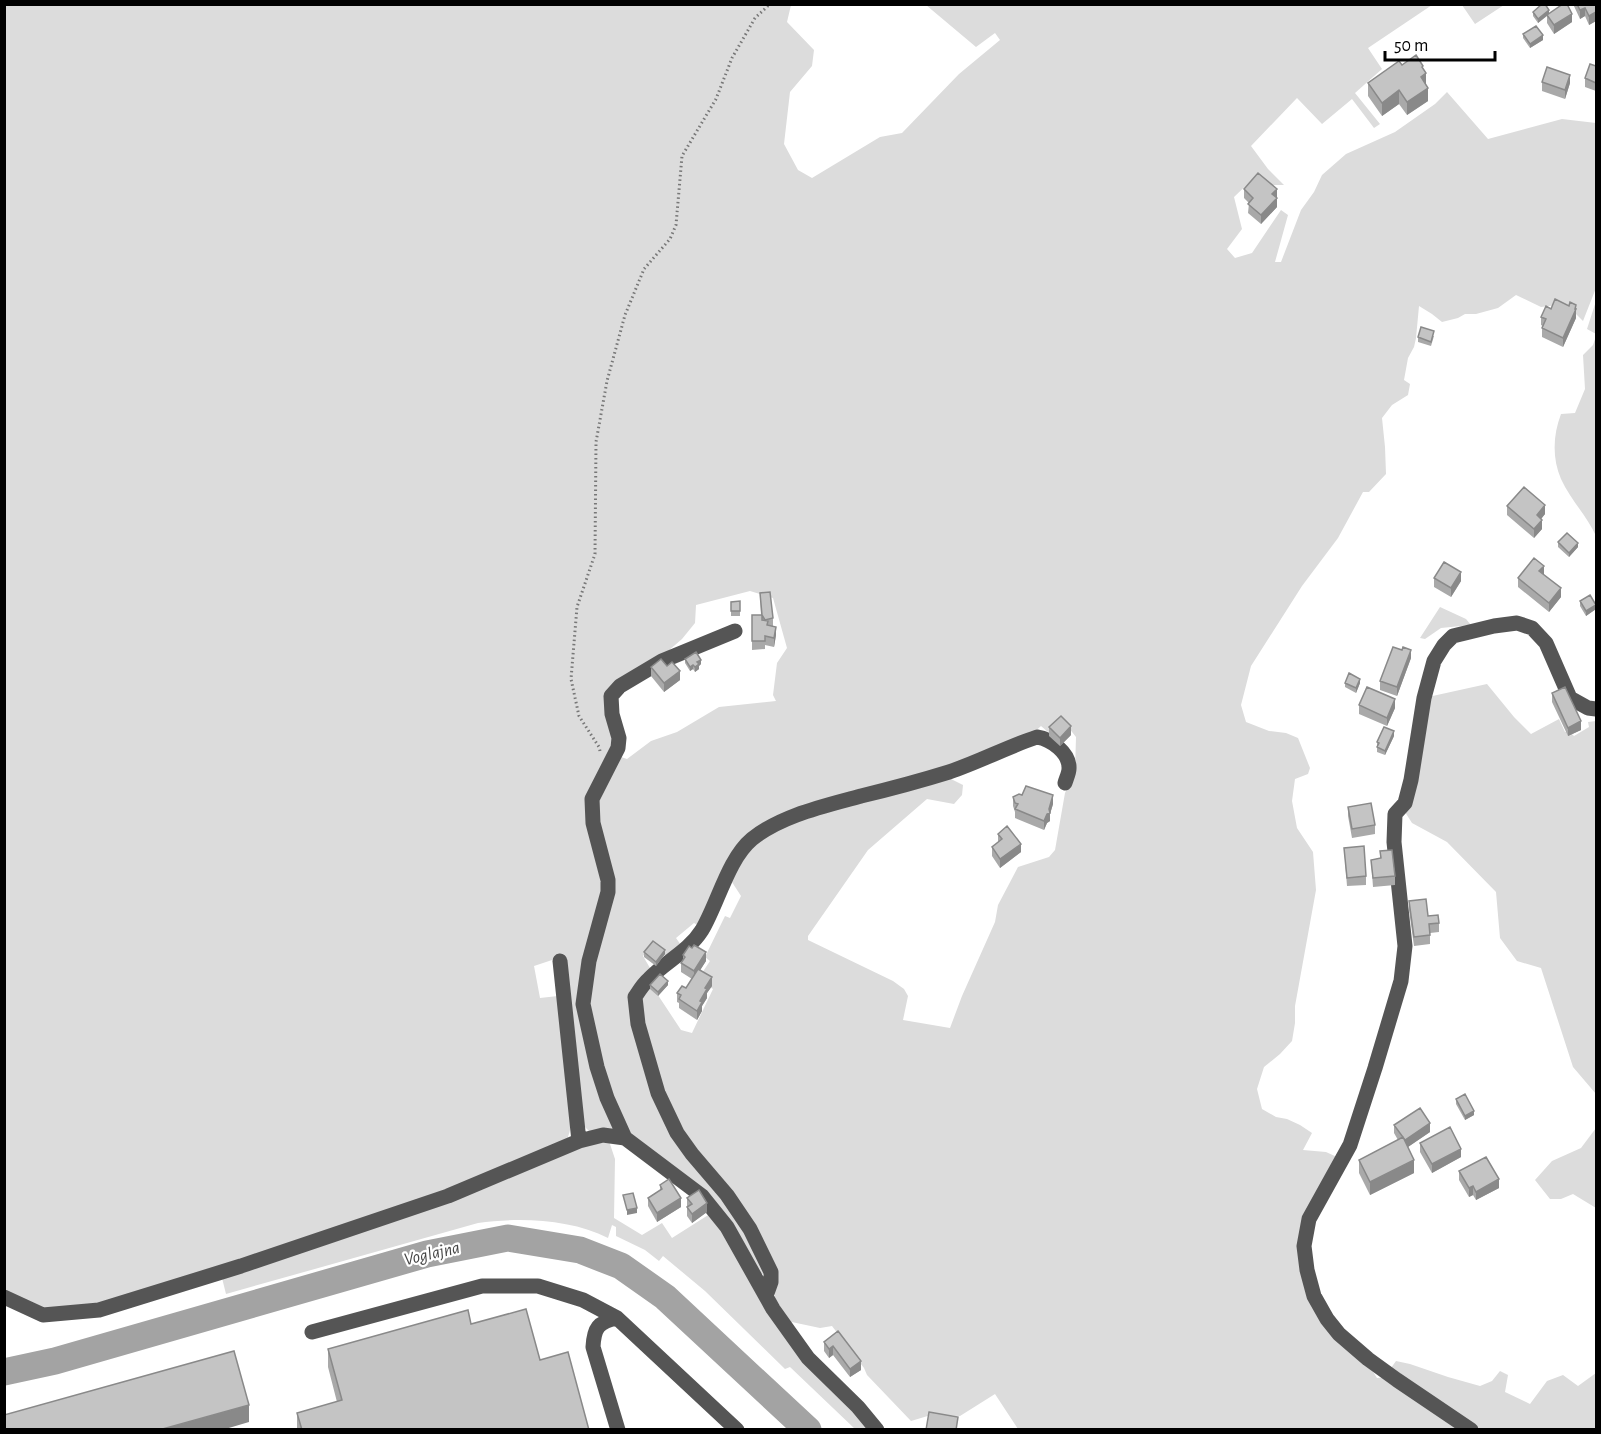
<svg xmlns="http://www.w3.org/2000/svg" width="1601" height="1434" font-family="'Alegreya Sans',sans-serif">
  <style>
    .green { fill: #dcdcdc }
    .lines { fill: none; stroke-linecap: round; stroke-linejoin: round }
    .river { stroke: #a3a3a3; stroke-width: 27 }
    .path { stroke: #777; stroke-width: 3; stroke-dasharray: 1.5 3; stroke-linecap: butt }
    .minor { stroke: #555; stroke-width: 15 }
    .wall { fill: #a9a9a9 }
    .shaded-wall { fill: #898989 }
    .building { fill: #c4c4c4; stroke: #898989; stroke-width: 1.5 }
    .labels { text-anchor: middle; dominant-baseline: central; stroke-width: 4.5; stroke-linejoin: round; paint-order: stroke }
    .water-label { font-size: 18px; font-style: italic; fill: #444; stroke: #fff }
  </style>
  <rect width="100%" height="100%" fill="#fff"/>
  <path class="green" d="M1030,4L1032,6L1034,4L1432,5L1368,48L1382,69L1355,93L1380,124L1374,128L1352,99L1322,124L1297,98L1251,146L1268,169L1284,185H1271L1257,175L1234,197L1242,229L1227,249L1235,258L1252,253L1281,210L1288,215L1275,262H1281L1301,210L1314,192L1322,175L1346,154L1395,132L1435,104L1447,92L1488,139L1562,119L1596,123V288L1583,321L1566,304L1541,307L1516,295L1498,308L1476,314H1465L1458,318L1442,322L1432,314L1419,306L1416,338L1414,347L1408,358L1404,380L1410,384L1408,395L1392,405L1382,418L1385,447L1386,474L1369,492H1363L1338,538L1302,586L1251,666L1241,705L1246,722L1269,731L1286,733L1298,738L1310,768L1308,774L1295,779L1292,801L1297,828L1313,852L1316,890L1295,1006V1023L1292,1041L1280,1054L1264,1067L1257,1089L1262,1109L1276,1117L1287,1119L1300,1125L1312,1133L1303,1150L1326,1152L1337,1157C1327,1177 1311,1197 1305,1219C1293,1258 1308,1300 1333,1331C1341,1340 1352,1347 1360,1356C1367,1362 1372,1370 1377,1378L1389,1377L1461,1429H1018L995,1394L960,1416L931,1415L911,1421L867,1375L864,1368L832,1326L820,1328L787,1321L775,1304L774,1273L753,1228L730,1193L695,1152L679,1131L657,1080L642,1025L638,997L650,983L681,1030L692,1033L713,989L698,979L710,961L705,957L725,916L730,918L741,896L730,879L737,862L751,842L770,830L822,810L947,777L963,785L962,795L954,804L927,799L868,850L808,936V940L893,981L904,989L908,996L903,1020L950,1028L962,996L995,922L998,905L1018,867L1049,857L1055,850L1065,793L1075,771L1076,737L1065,723L1048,732L1041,726L1030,736L951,769L929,776L831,800L768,824L749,837L738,849L725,870L699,926L694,923L676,938L683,948L667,957L652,946L643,956L650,968L631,995L634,1023L655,1096L675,1137L683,1149L725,1197L748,1230L767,1268V1272L765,1274H760L730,1224L707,1192L631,1135L624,1128L605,1086L587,1019L586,993L593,954L613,890L611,874L597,829L595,815L597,798L603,782L618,756L627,759L651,741L677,732L719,707L776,701L773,695L777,663L787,648L773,598L750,591L696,605L695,623L682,639L660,658L636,671L616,684L609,693L606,704L608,713L616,734V745L598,779L587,803L593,838L604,873L606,890L583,974L579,1009L580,1021L586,1045L615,1129L611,1133H591L582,1124L580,1114L564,956L534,966L540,998L558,996C560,1013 562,1030 564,1047C569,1076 578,1112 567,1140L534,1158L453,1189L119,1303C75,1314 44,1322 5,1293V5H791L787,22L814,50L812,66L790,92L784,144L798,170L812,178L880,137L902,133L959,74L1000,40L995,33L976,47L926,5Z
    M1462,5H1504L1475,24Z
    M1596,301V334L1587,329Z
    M1596,336V536C1587,516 1570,499 1561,479C1552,458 1553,435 1561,414L1575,413L1585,389L1583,355L1593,345Z
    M1440,607L1466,619L1471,625L1441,628L1425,639L1420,638Z
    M1487,684L1514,717L1531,734L1559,719L1565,732L1569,731L1574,736L1589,727L1588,722L1596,721V1094L1573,1067L1541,968L1517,961L1500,938L1496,892L1447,842L1412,823L1405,812L1428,697Z
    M1596,1128V1208L1573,1194L1561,1199H1550L1535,1180L1552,1161L1581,1148Z
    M609,1141L615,1159L614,1218L642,1235L662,1223L672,1238L713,1212L771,1311L875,1429H855L790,1367L785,1369L705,1291L663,1256L659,1261L645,1250L616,1236V1227L612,1225L608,1238C571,1219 519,1217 478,1223L226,1294L222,1278L570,1149Z
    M1396,1361L1410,1364L1448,1377L1480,1386L1492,1381L1500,1371L1508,1375L1505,1392L1530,1404L1547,1381L1563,1375L1578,1386L1596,1373V1429H1475L1391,1368Z"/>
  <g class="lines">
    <path class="river" d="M4,1372L55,1361L427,1254L508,1238L580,1250L621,1266L665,1297L808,1430"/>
    <path class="path" d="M600,751L599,747L579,716L571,679L577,607L595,554L596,442L607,381L625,315L644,269L670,239L676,225L682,156L716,99L732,58L755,18L770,4"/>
    <path class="minor" d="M560,961L579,1141
      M625,1138L607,1098L597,1067L583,1004L589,961L608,892V880L593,823L592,799L618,748L619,738L612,714L611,696L620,686L662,661L735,631
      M766,1296L771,1282V1272L750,1229L727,1195L692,1154L677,1133L658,1093L638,1024L635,997C639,991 643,984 649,979C666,961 688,952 702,930C718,903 728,859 752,839C782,815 825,806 861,796C890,789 920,781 949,772C979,762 1007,747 1037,737C1051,739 1070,753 1069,769C1069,773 1066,779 1065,783
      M4,1297L43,1315L99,1310L241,1266L448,1196L579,1141L603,1135L625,1138L702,1196L727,1227L773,1309L808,1358L858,1407L877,1430
      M617,1318C598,1322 594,1328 593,1347L618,1430
      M312,1332L482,1286H538L583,1300L617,1318L737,1430
      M1471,1430L1397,1380L1368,1359L1339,1334L1327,1319L1314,1296L1307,1270L1304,1246L1309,1219L1350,1145L1375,1068L1401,981L1405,946L1394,842L1395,814L1405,803L1411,780L1424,698L1434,661L1444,645L1453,636L1494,626L1517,623L1532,628L1546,643L1570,698L1588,708L1596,709"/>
  </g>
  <path class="wall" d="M1573,4H1596V21L1589,25L1585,16L1580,19Z
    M1533,12L1549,13L1572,22L1554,34L1547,23V16L1538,23L1533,16Z
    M1523,34L1543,40L1530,48L1523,38Z
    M1402,65L1423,69L1428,101L1407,115L1399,104L1382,116L1368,96V83Z
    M1596,66V91L1585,87V78Z
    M1542,82L1570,83L1565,99L1542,91Z
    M1244,189H1277V207L1261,224L1248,213L1249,203L1244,198Z
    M1576,305V318L1563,347L1542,337V328L1543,326L1541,325V317L1569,306Z
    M1434,336L1431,346L1418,342V337Z
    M1507,506L1545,514L1541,519L1542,529L1534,538L1507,515Z
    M1558,542L1578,547L1569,557L1558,547Z
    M1434,578L1461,581L1451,597L1434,587Z
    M1518,578L1561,597L1549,612L1518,587Z
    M760,593L773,618V626L776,635L774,647L765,645V649L752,650V615H761Z
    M740,601V616H731V602Z
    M1580,601L1596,609L1586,616L1580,606Z
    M1402,650L1411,658L1397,696L1380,690V681Z
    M685,659L701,664L699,666V669L695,672L693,669L690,671L685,663Z
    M651,667L680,680L664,692L651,676Z
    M1345,683H1360L1356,693L1345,687Z
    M1552,693L1581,730L1568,736L1552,702Z
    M1359,705L1395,708L1387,726L1359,714Z
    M1049,727L1071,735L1060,746L1049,736Z
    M1394,736L1385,755L1377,752V742Z
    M1013,797L1053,804L1050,814V821L1047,823L1044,830L1015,818V812L1013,806Z
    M1348,807L1375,825V834L1352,838L1348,816Z
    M998,834L1021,852L1000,868L992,856V847L998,843Z
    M1344,848L1366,876V885L1347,886Z
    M1380,851L1395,876V885L1373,887L1371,860L1380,858Z
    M1409,901L1428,916L1439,923V932L1430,933V944L1414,946L1409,910Z
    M644,952L665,954L656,966L644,957Z
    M683,955L706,961L700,970L712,986L707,993V998L702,1006V1011L697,1020L679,1008V1003L677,1002V993L686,988L692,979L681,972V963L683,960Z
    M650,985H668L658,996L650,989Z
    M1456,1099L1474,1115L1465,1120L1456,1104Z
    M1394,1125L1430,1132L1408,1147L1414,1173L1370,1195L1359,1173V1160L1398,1140L1394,1133Z
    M1420,1143L1461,1157L1432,1173L1420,1152Z
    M1459,1171L1499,1188L1476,1200L1473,1195L1469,1197L1459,1180Z
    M660,1185L681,1207L657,1222L648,1206V1198L660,1190Z
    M687,1198L707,1212L692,1223L687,1216Z
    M471,1324L540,1360L589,1430H297V1413L337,1402L328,1367V1349Z
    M838,1331L861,1370L850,1377L833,1355L829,1358L824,1351V1342Z"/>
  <path class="shaded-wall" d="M1585,8V16L1580,19V10Z
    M1549,10V14L1538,23V19Z
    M1596,12V21L1589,25V16Z
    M1572,14V22L1554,34V25Z
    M1543,35V40L1530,48V44Z
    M1423,66V75L1426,73V86L1421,77L1422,67Z
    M1570,75V83L1565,99V90Z
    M1428,88V101L1407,115V102Z
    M1399,90V104L1382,116V103Z
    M1277,189V198L1272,194Z
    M1277,198V207L1261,224V215Z
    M1576,305V318L1563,347V338Z
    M1545,505V514L1537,524V515Z
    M1542,520V529L1534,538V529Z
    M1578,543V547L1569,557V553Z
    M1544,566V575L1539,571Z
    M1461,572V581L1451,597V588Z
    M1561,588V597L1549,612V603Z
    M1596,605V609L1586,616V611Z
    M776,627V635L774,647V638Z
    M1411,650V658L1397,696V687Z
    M701,660V664L699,666V669L695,672V667L697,662Z
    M693,665V669L690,671V667Z
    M680,671V680L664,692V683Z
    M1360,679V683L1356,693V688Z
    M1395,699V708L1387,726V718Z
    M1581,721V730L1568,736V728Z
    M1071,726V735L1060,746V738Z
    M1394,731V736L1385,755V751Z
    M1053,795V804L1050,814V821L1047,823L1044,830V821L1049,809Z
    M1021,844V852L1000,868V859Z
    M665,950V954L656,966V962Z
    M706,952V961L694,980V971Z
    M712,977V986L707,993V998L702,1006V1011L697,1020V1011L705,988Z
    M668,981V985L658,996V992Z
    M1474,1111V1115L1465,1120V1116Z
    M1430,1123V1132L1405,1149V1140Z
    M1461,1149V1157L1432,1173V1164Z
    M1414,1160V1173L1370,1195V1182Z
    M1499,1179V1188L1476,1200V1192Z
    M1473,1186V1195L1469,1197V1188Z
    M681,1198V1207L657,1222V1213Z
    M707,1203V1212L692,1223V1214Z
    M637,1208V1213L627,1215V1210Z
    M833,1346V1355L829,1358V1349Z
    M861,1361V1370L850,1377V1369Z
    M249,1405V1422L222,1430H159Z"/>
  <path class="building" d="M1542,4H1545L1549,10L1538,19L1533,12Z
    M1563,4H1567L1572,14L1554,25L1547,15Z
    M1577,4H1596V12L1589,16L1585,8L1580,10Z
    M1536,26L1543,35L1530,44L1523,34Z
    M1416,55L1423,66L1422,67L1426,73L1421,77L1428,88L1407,102L1399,90L1382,103L1368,83L1399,61L1402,65Z
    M1590,64L1596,66V83L1585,78Z
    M1547,67L1570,75L1565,90L1542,82Z
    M1258,173L1277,189L1272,194L1277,198L1261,215L1248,204L1253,198L1244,189Z
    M1555,299L1569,306L1570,302L1576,305L1575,309H1576L1563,338L1542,328L1546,319L1541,317L1546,306L1551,309Z
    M1421,327L1434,331L1431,342L1418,337Z
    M1524,487L1545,505L1537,515L1542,520L1534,529L1507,506Z
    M1567,533L1578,543L1569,553L1558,542Z
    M1534,558L1544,566L1539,571L1561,588L1549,603L1518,578Z
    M1444,562L1461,572L1451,588L1434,578Z
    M770,592L773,618L765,620L762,615V620L768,621L767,625L776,627L774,638L765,636V641H752V615H762L760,593Z
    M1590,595L1596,605L1586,611L1580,601Z
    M740,601V611H731V602Z
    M1393,647L1402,650L1403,647L1411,650L1397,687L1380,681Z
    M696,652L701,660L697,662L699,664L695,667L693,665L690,667L685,659Z
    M661,659L667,666L672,662L680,671L664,683L651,667Z
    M1349,673L1360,679L1356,688L1345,683Z
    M1367,687L1395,699L1387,718L1359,705Z
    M1565,687L1581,721L1568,728L1552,693Z
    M1061,716L1071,726L1060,738L1049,727Z
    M1384,727L1394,731L1385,751L1377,747L1379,743L1377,742Z
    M1026,786L1053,795L1049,809L1050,813L1047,814L1044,821L1015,809L1018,804L1015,803L1013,797L1019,794L1022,795Z
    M1371,803L1375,825L1352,829L1348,807Z
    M1007,826L1021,844L1000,859L992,847L1002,839L998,834Z
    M1364,846L1366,876L1347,878L1344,848Z
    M1392,850L1395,876L1373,878L1371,860L1381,858L1380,851Z
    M1426,899L1428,916L1438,915L1439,923L1429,924L1430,935L1414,937L1409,901Z
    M653,941L665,950L656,962L644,952Z
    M694,945L706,952L694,971L681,963L685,957L683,955L689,946L692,948Z
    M698,969L712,977L705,988L707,989L700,1001L702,1002L697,1011L679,999L681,995L677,993L682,986L686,988Z
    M660,974L668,981L658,992L650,985Z
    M1465,1094L1474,1111L1465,1116L1456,1099Z
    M1420,1108L1430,1123L1405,1140L1394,1125Z
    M1450,1127L1461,1149L1432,1164L1420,1143Z
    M1403,1137L1414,1160L1370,1182L1359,1160Z
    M1486,1157L1499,1179L1476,1192L1473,1186L1469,1188L1459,1171Z
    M669,1179L681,1198L657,1213L648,1198L662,1189L660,1185Z
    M699,1190L707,1203L692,1214L687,1207L692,1204L687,1198Z
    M633,1193L637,1208L627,1210L623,1195Z
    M526,1309L540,1360L568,1352L589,1430H302L297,1413L342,1400L328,1349L468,1310L471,1324Z
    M838,1331L861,1361L850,1369L833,1346L829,1349L824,1342Z
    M234,1351L249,1405L159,1430H4V1415Z
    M929,1412L958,1417L956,1430H926Z"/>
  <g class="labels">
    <g class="water-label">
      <text transform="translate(432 1254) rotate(-13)">Voglajna</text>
    </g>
  </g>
  <rect width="1601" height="1434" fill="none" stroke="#000000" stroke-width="12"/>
  <path d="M1385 51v9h110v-9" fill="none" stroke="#000000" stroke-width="3"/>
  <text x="1394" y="51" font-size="18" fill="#000000" stroke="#ffffff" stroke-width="4.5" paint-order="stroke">50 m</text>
</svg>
